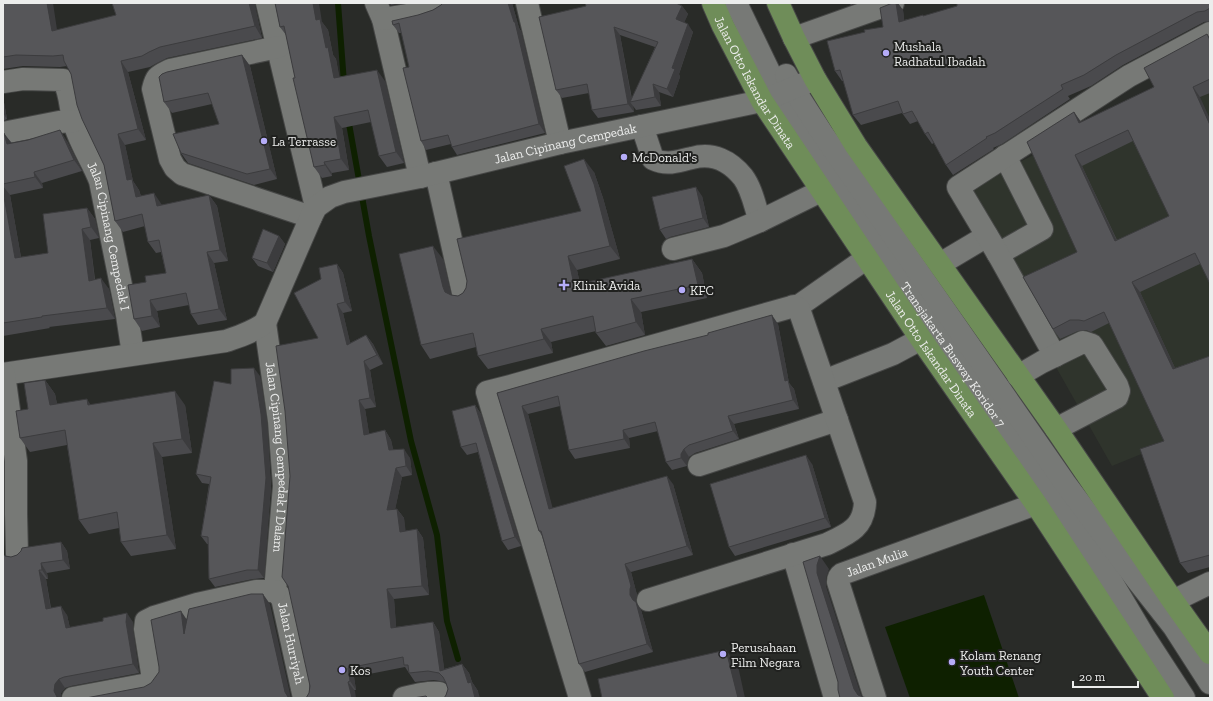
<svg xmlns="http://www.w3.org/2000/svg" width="1213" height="701" font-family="'Zilla Slab',serif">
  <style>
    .built { fill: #2f342c }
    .water { fill: #0e2000 }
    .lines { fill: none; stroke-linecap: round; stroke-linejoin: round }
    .stream { stroke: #0e2000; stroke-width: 6 }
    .minor-casing { stroke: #464746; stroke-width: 24 }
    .major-casing { stroke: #464746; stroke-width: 24 }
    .minor { stroke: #777976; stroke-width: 22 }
    .major { stroke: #6f8d59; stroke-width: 22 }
    .wall { fill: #4a4a4d; fill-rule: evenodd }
    .shaded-wall { fill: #3c3c3e }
    .building { fill: #565659; stroke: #3c3c3e; fill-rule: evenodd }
    .poi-dot { fill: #b5acf8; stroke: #20211f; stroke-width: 1.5 }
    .labels { text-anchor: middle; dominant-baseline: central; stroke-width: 4; stroke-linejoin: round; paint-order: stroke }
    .poi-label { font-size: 13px; fill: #ecedec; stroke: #20211f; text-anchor: start }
    .street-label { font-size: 13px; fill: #ecedec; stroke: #20211f }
  </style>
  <rect width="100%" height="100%" fill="#292b28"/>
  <path class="built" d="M1210,64V426L1112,466L958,194Z"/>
  <path class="water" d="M984,595L1019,698H910L885,627Z"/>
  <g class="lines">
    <path class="stream" d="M338,3L344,83
      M348,118L369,236L411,441L437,535L447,621L458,659"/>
    <g class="minor-casing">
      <g id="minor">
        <path d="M267,3L316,207"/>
        <path d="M376,3L383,19L420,177"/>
        <path d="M527,3L560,143"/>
        <path id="s1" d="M736,3L789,113L883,253L1110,579L1145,638L1184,698"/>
        <path d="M383,19C401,16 424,14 440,3"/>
        <path d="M794,38L893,3"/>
        <path d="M278,47L170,70C158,76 156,76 153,89L170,159L175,168L182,174L311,217"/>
        <path d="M786,75L800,99L822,133L1065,483L1137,580L1174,627L1210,683"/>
        <path id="s2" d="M3,82L23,79L63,80C70,91 70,106 73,119C78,141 92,160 100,181L127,315L133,354"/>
        <path d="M642,126L653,159C668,166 677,161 692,158C713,152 730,161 743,177C752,189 755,207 760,221"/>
        <path d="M3,133L59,122L74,121"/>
        <path d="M436,173L464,297"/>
        <path d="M673,249L724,236L760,221L821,191"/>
        <path d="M998,254L1042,229L1005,156"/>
        <path d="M940,264L987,236"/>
        <path d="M797,307L867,258"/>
        <path id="s3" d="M265,323L279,421L284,486L275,591"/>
        <path d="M1055,356L998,254L958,187L1129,76L1210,33"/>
        <path id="s4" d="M3,374L226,341C240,336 253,332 265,323L311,217L316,207L330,197L344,192L420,177L560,143L762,101L815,79"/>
        <path d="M4,374L16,461V514L17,554"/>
        <path d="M1018,376L1042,362L1083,342L1092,345L1117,385L1119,391L1117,397L1056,429"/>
        <path d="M824,381L893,354L921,339"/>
        <path d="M699,465L837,420"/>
        <path d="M793,554L835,698"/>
        <path id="s5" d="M275,591L282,598L304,698"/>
        <path d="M1173,601L1210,583"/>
        <path d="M73,698L148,684L153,678L152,673L145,629L146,621L154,617L197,604L256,591H275"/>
        <path d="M404,698C416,695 427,692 439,693L442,698"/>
        <path d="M580,698L487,392L514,385L791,307L794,306L799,309L865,502C864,528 848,534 827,544L648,600"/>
        <path id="s6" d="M875,698L838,582C838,578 839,576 842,574L1036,504"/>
      </g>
    </g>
    <g class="major-casing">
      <g id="major">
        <path id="s7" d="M713,3L723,26L762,101L921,339L1036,504L1163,698"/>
        <path d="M778,3L794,38L815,79L856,146L1056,429L1173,601L1210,653"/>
      </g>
    </g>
    <use href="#minor" class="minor"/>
    <use href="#major" class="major"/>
  </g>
  <path class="wall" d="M3,3L57,30L116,15L112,3H255V6L262,38L167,58L157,63L150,67L128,72L146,140L125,145L133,181L139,190L141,196L162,205L209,195L217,206L228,261L214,263L227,320L198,325L191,314L189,305L157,311L160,327L142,331L134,319L146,282L166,273L161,252L156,253L148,242L145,226L123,232L115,221L104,165L71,74L67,66L60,67L23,66L3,69Z
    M275,3L322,22L328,30L333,55L336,59L339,77L385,81L404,163L387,167L379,156L371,122L342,128L349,170L332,173V176L322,178L314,167L286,35L280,27Z
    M389,3H403L391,5Z
    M443,3H512L519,28L521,31L545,133L457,155L452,147L451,144L426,150L421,141L409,67L402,33H399L393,25L433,10L441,5Z
    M849,3H855L851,5Z
    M1210,3V21L1204,22L1123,65L1091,86L1068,96L1070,99L1002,144L993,148L994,149L953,175L946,165L934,143L932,144L925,134L918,121L910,124L902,113L861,125L853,115L844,81H842L835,71L865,32L883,27L890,4L903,10L904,20L924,16Z
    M586,6H682L688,14L684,22L693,32L679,74L680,77L673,97L659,92L661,106L636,110L633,106L634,112L598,118L592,110L589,93L562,98L556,90ZM620,35L655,47L632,99Z
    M1207,34L1210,38V93L1200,97V264L1140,292L1175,368L1210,356V567L1188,573L1180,563L1164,441L1109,323L1091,332L1086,330L1078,331L1060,339L1053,329L1077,252L1074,112L1081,122L1154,87ZM1133,141L1169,216L1117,240L1082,166Z
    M242,55L250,66L277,179L254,185L188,163L181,153L219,124L212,104L172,113L164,102Z
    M3,97L7,119L3,121Z
    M3,133L12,143L67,141L82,171L42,183L43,188L10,195L21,257L48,253L87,208L95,219L99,238L90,240L95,279L109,289L115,319L49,327L50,328L3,336Z
    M594,172L603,198L620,259L577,270L580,284L692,259L702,273L707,298L641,312L645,335L606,346L596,333V331L551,342L553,353L488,369L478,356L476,347L430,359L421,345L443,259L451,295L458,296L463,293L466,288L581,211Z
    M702,196L709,227L670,237L666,239L660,230Z
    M279,236L285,244L273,272L258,266L252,258Z
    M337,264L343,273L352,311L343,313L350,343L366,335L373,344L383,364L370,370L376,407L365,409L369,434L385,430L391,440L393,450L410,458L412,475L402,477L395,509H397L404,518L405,531L417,529L423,538L429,595L394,599L396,627L433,622L439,632L444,669L462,664L469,673L472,682L478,691L446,695L448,689L447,684L445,682L434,680L415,682L405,667L354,677L356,690L309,693L318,338L321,279Z
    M778,324L789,383L794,389L799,409L734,424L739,439L695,453L689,457L687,462V466L672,470L666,462L658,431L629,438L630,448L575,459L569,450L560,406L528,414L552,508L673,484L693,555L631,572L637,595L636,598V602L641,610L653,652L585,672L579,664L542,536L539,531L497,393Z
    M260,376L267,422L271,486L264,578L253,579L215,587L209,579L208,544H207L201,536L209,484L202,483L196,474L231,384Z
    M45,380L55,394L57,404L185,405L192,453L162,457L176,549L131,556L121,542L119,528L89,534L79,520L67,445L30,452L20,438L28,409Z
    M475,405L481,414L521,546L508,550L502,541L478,452L467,455L461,447Z
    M812,464L831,527L735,556L729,547Z
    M61,542L67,551L70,569L47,573L48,579H46L51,608L67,615L70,628L133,622V631L139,673L71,686L65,688L61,693L5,556L11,557Z"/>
  <path class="shaded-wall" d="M47,3H53L59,43L52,31Z
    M249,3H255V6L262,38L255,26Z
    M313,3H319L322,22L328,30L333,55L336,59L342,89L334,78L326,48L316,20Z
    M508,3H512L519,28L521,31L545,133L539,124L514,22Z
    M896,3H898L903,10L906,33L899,22Z
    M682,6L688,14L682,28L676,19Z
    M688,24L693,32L679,74L680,77L673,97L667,89L672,68Z
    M614,27L620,35L632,102H630L633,106L634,112L628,104Z
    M242,55L250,66L277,179L270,169Z
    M121,61L128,72L146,140L138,129Z
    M377,70L385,81L404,163L396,152Z
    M653,84L659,92L661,106L655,97Z
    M1193,87L1200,97L1210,119V125Z
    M3,97L7,119L3,113Z
    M1074,112L1081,122L1079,123Z
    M334,117L342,128L349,170L341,159Z
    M60,130L67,141L82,171L74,160Z
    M4,133L12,144H7Z
    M118,134L125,145L133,181L139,190L144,208L136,197L127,180Z
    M1075,155L1082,166L1122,252L1115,241Z
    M584,159L594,172L603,198L620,259L610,246Z
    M324,162L332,173V176L325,165Z
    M34,172L42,183L43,188L35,177Z
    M3,186L10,195L23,269L15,258L3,191Z
    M696,187L702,196L709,227L703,218Z
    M154,193L162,205L164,217L157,206Z
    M209,195L217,206L228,261L220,250Z
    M87,208L95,219L99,238L91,227Z
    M82,229L90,240L96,292L89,281Z
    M279,236L285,244L273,272L267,263Z
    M433,246L443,259L452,300L445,292L443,287Z
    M207,252L214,263L227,320L219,309Z
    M568,256L577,270L583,298L574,285Z
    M692,259L702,273L707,298L698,285Z
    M337,264L343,273L352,311L345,302Z
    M101,278L109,289L115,319L107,308Z
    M1132,282L1140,292L1180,379L1173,369Z
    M631,299L641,312L645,335L636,322Z
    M150,300L157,311L160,327L152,316Z
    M337,304L343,313L353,354L347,345Z
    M772,315L778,324L789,383L794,389L799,409L793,400L785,381Z
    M541,329L551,342L553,353L544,339Z
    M366,335L373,344L383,364L377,355Z
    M364,361L370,370L376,407L370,398Z
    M254,368L260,376L267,422L271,486L264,578L258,570Z
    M45,380L55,394L60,419L50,405Z
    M175,391L185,405L192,453L182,439Z
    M87,399L96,413L88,405Z
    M359,400L365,409L371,444L364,435Z
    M475,405L481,414L521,546L515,537Z
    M522,406L528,414L555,517L549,509Z
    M728,416L734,424L739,439L733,431Z
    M385,430L391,440L396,460L389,450Z
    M623,430L629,438L630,448L624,439Z
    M153,443L162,457L176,549L167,535Z
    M404,449L410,458L412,475L406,466Z
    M684,449L689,457L687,462V466L681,458V454Z
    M806,455L812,464L831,527L825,518Z
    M396,468L402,477L393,520L387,510Z
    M667,476L673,484L693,555L687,546Z
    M397,509L404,518L407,541L400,532Z
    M417,529L423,538L429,595L422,586Z
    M61,542L67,551L70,569L63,560Z
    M820,556L829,569L826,578V586L862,698H860L854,689L817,573V565Z
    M41,563L47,573L48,579L42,570Z
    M625,564L631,572L637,595L636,598V602L641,610L653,652L647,644L630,595Z
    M39,570L46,579L52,618L46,609Z
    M387,589L394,599L397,637L391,628Z
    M263,594L270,604L291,698H289L285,692Z
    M61,606L67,615L72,638L66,628Z
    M181,611L187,620L184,634Z
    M127,613L133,622V631L139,673L133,664L126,622Z
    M433,622L439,632L446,680L440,671Z
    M726,650L738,666L745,698H738Z
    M462,664L469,673L472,682L478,691L480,698H475L468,683Z
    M348,668L354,677L356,690L350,681Z
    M59,679L65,688L61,693V698H58L54,691L55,684Z
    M348,682L355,691L356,698H352Z"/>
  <path class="building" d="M3,3H47L52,31L116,15L112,3H249L255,26L160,47L149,52L142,56L121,61L138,129L118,134L127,180L132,179L136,197L154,193L157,206L209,195L220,250L207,252L219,309L191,314L186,293L150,300L152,316L134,319L128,285L146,282L145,276L166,273L159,240L148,242L142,214L115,221L104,165L82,119L77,105L71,74L64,61L63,55L53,56L16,55L3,57Z
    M275,3H313L316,20L320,19L326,48L328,47L334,78L377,70L396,152L379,156L368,110L334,117L341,159L324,162L325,165L314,167L293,78H295L284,26L280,27Z
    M443,3H508L514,22H515L539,124L452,147L448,135L421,141L403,68L409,67L399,23L393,25L392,21L418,15L433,10L441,5Z
    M585,3H676L682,6L676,19L688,24L672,68L675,69L667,89L653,84L655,97L630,102L658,42L614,27L628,104L592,110L587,84L556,90L539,17L586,6Z
    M892,3H896L899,22L923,15V16L957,6V3H1210V8L1205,11L1197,12L1116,55L1084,75L1061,85L1063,89L995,133L986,137L987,138L946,165L928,132L925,134L912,111L903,114L898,101L853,115L840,70L835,71L827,41L865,32L864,30L883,27L880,8L890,4Z
    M1207,34L1210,40V79L1193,87L1210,125V284L1195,253L1132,282L1173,369L1210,356V555L1180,563L1140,449L1164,441L1104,312L1084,321L1079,320H1070L1053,329L1023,277L1077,252L1027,142L1074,112L1079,123L1154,87L1144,68ZM1128,130L1169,216L1115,241L1075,155Z
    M242,55L270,169L247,174L181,153L173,134L219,124L208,93L164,102L159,77L162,74L167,72Z
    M60,130L74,160L34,172L35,177L3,184V133H4L7,144L28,140Z
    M584,159L594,184L610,246L568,256L574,285L692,259L698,285L631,299L636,322L596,333L593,316L541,329L544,339L478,356L473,333L421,345L399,254L433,246L443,287L445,292L451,295L458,296L463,293L466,288L467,281L457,239L581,211L564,166Z
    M696,187L703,218L664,228L660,230L652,197Z
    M3,191L15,258L48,253L43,214L87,208L91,227L82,229L89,281L101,278L107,308L42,316V317L3,323Z
    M263,229L279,236L267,263L252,258Z
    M337,264L345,302L337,304L347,345L366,335L377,355L364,361L370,398L359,400L364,435L385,430L389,450L404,449L406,466L396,468L387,510L397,509L400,532L417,529L422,586L387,589L391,628L433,622L440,671L462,664L468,683L471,682L475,698H444L446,695L448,689L446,683L443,677L439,673L428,671L409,673L408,665H404L403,657L348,668L350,681L348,682L352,698H306L309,693L310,686L288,586L282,577L290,476L285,411L276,346L318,338L294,293L321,279L319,268Z
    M772,315L785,381L788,380L793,400L728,416L733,431L689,445L684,449L681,454V458L666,462L655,422L623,430L624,439L569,450L558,396L522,406L549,509L667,476L687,546L625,564L631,586L630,589V595L633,600L636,602L647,644L579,664L541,531H539L497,393L644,351L708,335V333Z
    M254,368L261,414L266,478L258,570H247L209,579L208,537L201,536L211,477L196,474L214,381L231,384V369Z
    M45,380L50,405L87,399L88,405L175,391L182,439L153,443L167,535L121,542L117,512L79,520L65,430L20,438L16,411L28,409L24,383Z
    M475,405L515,537L502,541L476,443L461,447L452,411Z
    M806,455L825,518L729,547L710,484Z
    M61,542L63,560L41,563L42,570H39L46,609L61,606L66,628L103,621V618L127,613L126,622L133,664L64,677L59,679L55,684L54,691L57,697L59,698H3V554L5,556L11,557L17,555L21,551L22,548Z
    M820,556L817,565V573L854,689L858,695L863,697L867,698H840L838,690V682L803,562Z
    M251,594H263L285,692L288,697L290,698H86L144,687L151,683L159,672V667L151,620L181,611L184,634L189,609Z
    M726,650L738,698H602L598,679Z
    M426,696L428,698H413Z"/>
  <g class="poi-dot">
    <circle cx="886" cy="53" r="4"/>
    <circle cx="264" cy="141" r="4"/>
    <circle cx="624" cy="157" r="4"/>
    <path d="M562 279h4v4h4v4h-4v4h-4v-4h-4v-4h4z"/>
    <circle cx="682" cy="290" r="4"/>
    <circle cx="723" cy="654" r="4"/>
    <circle cx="952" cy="662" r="4"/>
    <circle cx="342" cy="670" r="4"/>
  </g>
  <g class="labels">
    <g class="poi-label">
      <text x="894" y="46">Mushala<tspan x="894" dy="15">Radhatul Ibadah</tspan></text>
      <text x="272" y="141">La Terrasse</text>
      <text x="632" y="157">McDonald's</text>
      <text x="573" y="285">Klinik Avida</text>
      <text x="690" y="290">KFC</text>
      <text x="731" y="647">Perusahaan<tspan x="731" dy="15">Film Negara</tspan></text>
      <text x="960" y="655">Kolam Renang<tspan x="960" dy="15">Youth Center</tspan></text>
      <text x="350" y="670">Kos</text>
    </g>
    <g class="street-label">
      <text stroke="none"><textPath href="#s7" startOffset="90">Jalan Otto Iskandar Dinata</textPath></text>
      <text stroke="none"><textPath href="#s4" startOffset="654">Jalan Cipinang Cempedak</textPath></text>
      <text stroke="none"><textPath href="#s2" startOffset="224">Jalan Cipinang Cempedak I</textPath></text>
      <text stroke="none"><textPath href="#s7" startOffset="414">Jalan Otto Iskandar Dinata</textPath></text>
      <text stroke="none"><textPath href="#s1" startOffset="414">Transjakarta Busway Koridor 7</textPath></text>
      <text stroke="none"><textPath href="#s3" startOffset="135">Jalan Cipinang Cempedak I Dalam</textPath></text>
      <text stroke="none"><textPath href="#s6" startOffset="168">Jalan Mulia</textPath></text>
      <text stroke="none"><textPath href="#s5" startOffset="56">Jalan Hurriyah</textPath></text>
    </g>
  </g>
  <rect width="1213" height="701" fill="none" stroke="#ecedec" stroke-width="8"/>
  <path d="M1073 681v6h65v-6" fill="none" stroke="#ecedec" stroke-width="2"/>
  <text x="1079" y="681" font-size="12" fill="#ecedec" stroke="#20211f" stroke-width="3" paint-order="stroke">20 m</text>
</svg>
